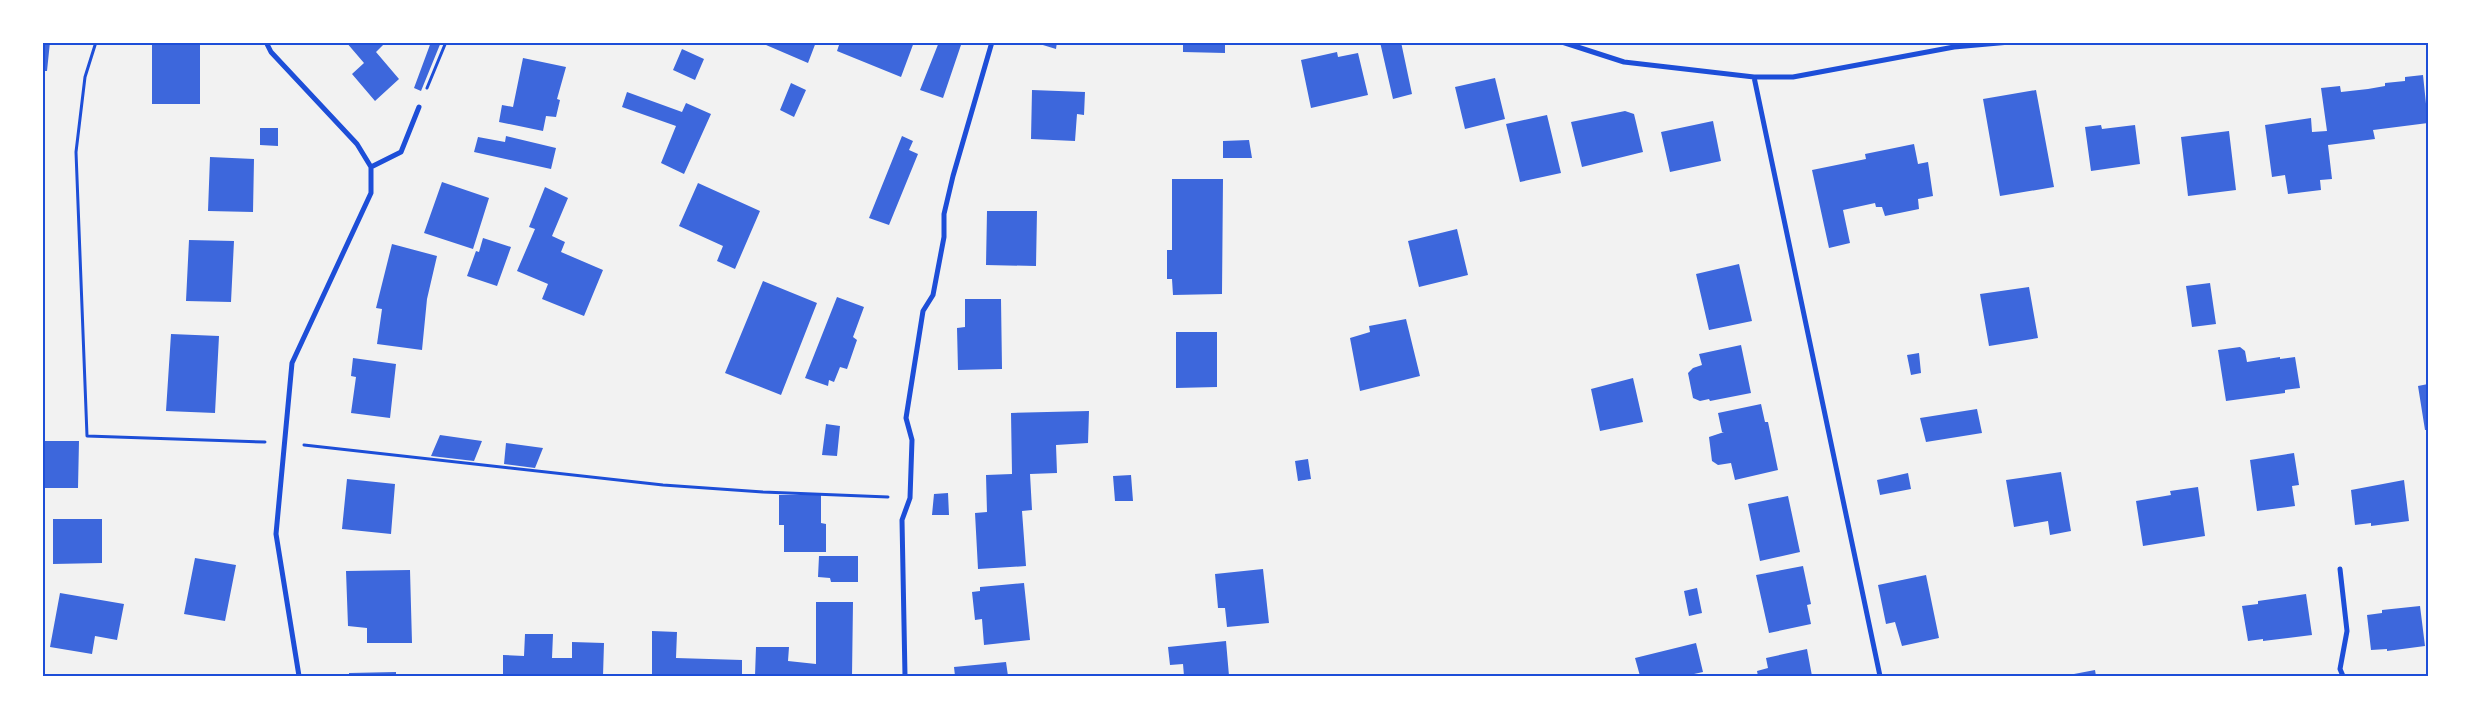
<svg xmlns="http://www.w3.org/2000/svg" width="2471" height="719" font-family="'PT Sans Narrow',sans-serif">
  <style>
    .building { fill: #3d67dc }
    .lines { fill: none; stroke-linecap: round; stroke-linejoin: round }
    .path { stroke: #1d4ed8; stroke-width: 3 }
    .minor { stroke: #1d4ed8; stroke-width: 5 }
    .neatline { fill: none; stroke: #1d4ed8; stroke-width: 2 }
  </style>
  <rect width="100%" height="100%" fill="#f2f2f2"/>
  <path class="building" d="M42,42H50L47,71H42Z
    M346,42H386L376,52L399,79L375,101L352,74L364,63Z
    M431,42H441L421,91L414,88Z
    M759,42H816L808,63Z
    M840,42H914L901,77L837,51Z
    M939,42H962L943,98L920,90Z
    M1033,42H1057L1056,49Z
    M1183,42H1225V53L1183,52Z
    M1380,42H1401L1412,94L1393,99Z
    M200,43V104H152V44Z
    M682,49L704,59L695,80L673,70Z
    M1337,52L1338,57L1358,53L1368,95L1311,108L1301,60Z
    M523,58L566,67L557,99L560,100L556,117L546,116L543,131L499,122L502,105L513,107Z
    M2423,75L2428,123L2373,130L2375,139L2328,145L2332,179L2320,180L2321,190L2288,194L2285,175L2272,177L2265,125L2311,118L2312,132L2327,131L2321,88L2340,86L2341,92L2368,89L2385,86V83L2405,81V77Z
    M1495,78L1505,119L1465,129L1455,87Z
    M791,83L806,90L794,117L780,110Z
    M1032,90L1085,92L1084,115L1077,114L1075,141L1031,139Z
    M2036,90L2054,187L2000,196L1983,99Z
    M627,92L682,112L686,103L711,114L684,174L661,163L676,126L622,107Z
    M1625,111L1634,114L1643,152L1582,167L1571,122Z
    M1547,115L1561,173L1520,182L1506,124Z
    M1713,121L1721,161L1670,172L1661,132Z
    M2101,125L2102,129L2135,125L2140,164L2091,171L2085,127Z
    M260,128H278V146L260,145Z
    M2229,131L2236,190L2188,196L2181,137Z
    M506,136L556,148L551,169L474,152L478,137L505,142Z
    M902,136L913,141L909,150L918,154L889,225L869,218Z
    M1249,140L1252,158H1223V141Z
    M1914,144L1918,164L1928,162L1933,196L1918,199L1919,209L1885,216L1882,207H1876L1875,203L1843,210L1850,243L1829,248L1812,170L1866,159L1865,154Z
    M210,157L254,159L253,212L208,211Z
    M1172,179H1223L1222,294L1173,295L1172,279H1167V250H1172Z
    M442,182L489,198L473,249L424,233Z
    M698,183L760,211L735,269L717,261L723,246L679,226Z
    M545,187L568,198L552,236L565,242L561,252L603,270L584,316L542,299L548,284L517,271L535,229L529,227Z
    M987,211H1037L1036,266L986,265Z
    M1457,229L1468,275L1419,287L1408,241Z
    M483,238L511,247L497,286L467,276L476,251L479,252Z
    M189,240L234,241L231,302L186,301Z
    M392,244L437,256L427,299L422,350L377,344L382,309L376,308Z
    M1739,264L1752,321L1709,330L1696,274Z
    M763,281L817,303L781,395L725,373Z
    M2210,283L2216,324L2192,327L2186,286Z
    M2029,287L2038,338L1989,346L1980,294Z
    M837,297L864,307L853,337L857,340L847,369L840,367L834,382L829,380L828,386L805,378Z
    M965,299H1001L1002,369L958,370L957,328L965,327Z
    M1406,319L1420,376L1360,391L1350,338L1370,332L1369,326Z
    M1176,332H1217V387L1176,388Z
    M171,334L219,336L215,413L166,411Z
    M1741,345L1751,393L1710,401L1709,399L1700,401L1693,398L1688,373L1693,368L1702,365L1699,354Z
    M2240,347L2245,351L2247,362L2280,357V359L2295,357L2300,388L2285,390V393L2226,401L2218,350Z
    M1919,353L1921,373L1911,375L1907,355Z
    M353,358L396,364L390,418L351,413L356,377L351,376Z
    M1633,378L1643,422L1600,431L1591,389Z
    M2428,384V430H2425L2418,386Z
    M1761,404L1765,422H1768L1778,470L1735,480L1731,463L1718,465L1712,461L1709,437L1724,432H1722L1718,413Z
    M1977,409L1982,433L1926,442L1920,418Z
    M1089,411L1088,443L1056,445L1057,473L1030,474L1032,510L1022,511L1026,566L978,569L975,513L987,512L986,475L1012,474L1011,413Z
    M826,424L840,426L837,456L822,455Z
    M440,435L482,441L474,461L431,456Z
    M42,441H79L78,488H42Z
    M506,443L543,448L535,468L504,464Z
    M2294,453L2299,485L2292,486L2295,506L2257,511L2250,460Z
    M1308,459L1311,479L1298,481L1295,461Z
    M2061,472L2071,531L2050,535L2048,521L2014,527L2006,480Z
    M1908,473L1911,489L1880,495L1877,480Z
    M1131,475L1133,501H1115L1113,476Z
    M347,479L395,484L391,534L342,529Z
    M2404,480L2409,521L2371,526V523L2355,525L2351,490Z
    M2198,487L2205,536L2143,546L2136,501L2171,495L2170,491Z
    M948,493L949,515H932L934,494Z
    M779,495H821V523L826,524V552H784V525H779Z
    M1788,496L1800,552L1760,561L1748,504Z
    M53,519H102V563L53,564Z
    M819,556H858V582H831L830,578L818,577Z
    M195,558L236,565L225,621L184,614Z
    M1803,566L1811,604L1807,605L1811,624L1769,633L1756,575Z
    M1263,569L1269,623L1227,627L1225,608H1218L1215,574Z
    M410,570L412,643H367V628L348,626L346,571Z
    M1926,575L1939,638L1902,646L1895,622L1886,624L1878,585Z
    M1024,583L1030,640L984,645L982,619L975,620L972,592L980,591V587Z
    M1697,588L1702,613L1689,616L1684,591Z
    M60,593L124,604L117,640L95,636L92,654L50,647Z
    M2306,594L2312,635L2263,641V639L2248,641L2242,606L2258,604V601Z
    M816,602H853L852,676H755L756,647H789L788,661L816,664Z
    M2420,606L2425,646L2387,651V649L2371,650L2367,615L2382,613V610Z
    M652,631L677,632L676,658L742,660V676H652Z
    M525,634H553L552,658H572V642L604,643L603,676H503V655L524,656Z
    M1226,641L1229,676H1184L1183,664L1170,665L1168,647Z
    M1696,643L1703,672L1685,676H1640L1635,658Z
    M1807,649L1812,676H1758L1757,671L1768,668L1766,658Z
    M1006,662L1008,676H955L954,667Z
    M2095,670L2096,676H2074V674Z
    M396,672V676H349V673Z"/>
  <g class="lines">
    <path class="path" d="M96,42L85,77L76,152L87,436L265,442
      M427,88L446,42
      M304,445L663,485L763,492L888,497"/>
    <path class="minor" d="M266,42L271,52L357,144L371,167V193L292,363L276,534L299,676
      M1562,42L1624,62L1754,77H1793L1954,47L2010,42
      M1754,77L1880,676
      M371,167L401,152L419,107
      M2340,569L2347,631L2340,669L2343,676
      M905,676L902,520L910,498L912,440L906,418L923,311L933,295L944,237V214L953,176L992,42"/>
  </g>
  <rect width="2471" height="719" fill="none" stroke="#ffffff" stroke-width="88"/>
  <rect x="44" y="44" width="2383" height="631" class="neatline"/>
</svg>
